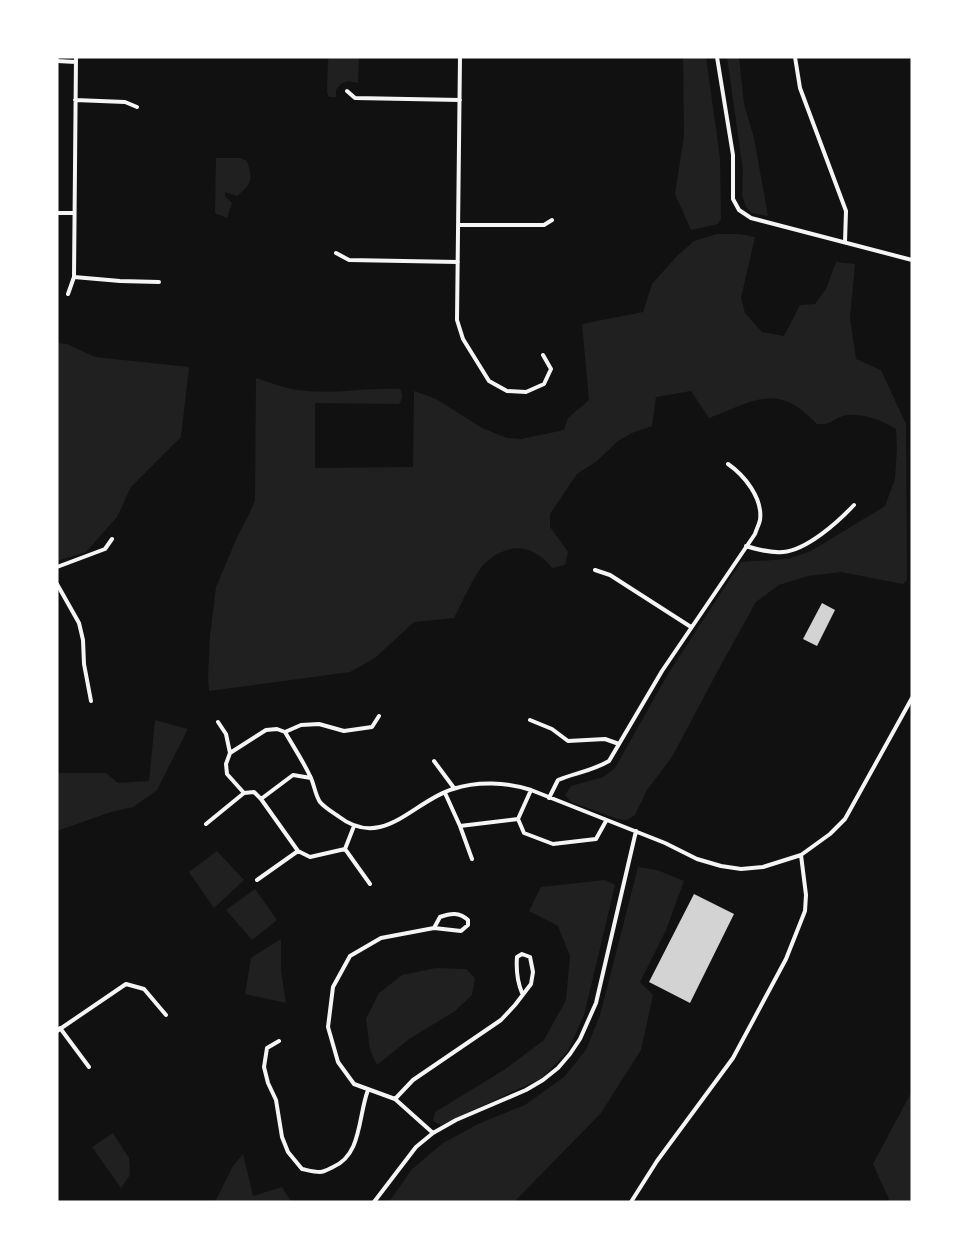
<svg xmlns="http://www.w3.org/2000/svg" width="969" height="1259" font-family="Karla,sans-serif">
  <style>
    .green { fill: #202020 }
    .building { fill: #d3d3d3 }
    .lines { fill: none; stroke-linecap: round; stroke-linejoin: round }
    .minor { stroke: #f5f5f5; stroke-width: 4 }
  </style>
  <rect width="100%" height="100%" fill="#111"/>
  <path class="green" d="M330,57H359L358,83L348,81L341,84L336,90V97H329L327,92L328,60Z
    M683,57H706L720,158L721,219L718,224L691,230L675,194L684,136Z
    M727,57H739L744,104L754,138L768,216L752,213L746,207L742,195L743,171Z
    M216,158H240L247,161C253,179 252,184 237,196L225,192V196L232,203L227,218L215,213Z
    M717,234H740L755,237L741,298L745,313L762,332L784,336L800,305L815,304L826,289L836,262L855,264L850,318L856,359L881,370L906,424L907,580L903,584L841,572L808,576L779,585L756,602L722,663L672,757L647,790L635,815L627,820L618,819L571,802L565,795L571,786L603,777L615,768L668,674L741,562L788,559L811,551L885,506L895,479L897,448L896,429C883,420 855,410 840,417C829,422 830,425 817,424C777,382 756,400 709,418L691,391L656,397L652,426L632,433L618,441L597,461L577,474L550,514V527L568,552L565,565L552,568C532,543 508,542 484,564C475,573 461,605 454,618L414,622L375,658L350,672L209,691L208,677L210,636L216,587L239,533L249,515L255,500L256,378C271,383 289,390 306,391C337,394 368,387 400,389C403,395 403,398 399,404L315,403V468L413,467L414,391L436,399L482,428L507,438L521,439L564,430L568,418L589,400L582,324L643,312L652,284L677,256L694,241Z
    M57,343L67,344L95,357L189,367L181,437L131,487L117,517L86,552L57,561Z
    M155,720L188,729L157,790L153,793L133,807L111,812L57,831V773H106L118,783L149,781Z
    M217,851L244,880L214,908L189,872Z
    M638,867L657,870L684,881L666,930L640,982L653,995L641,1050L601,1113L516,1200L518,1202H389L412,1169L443,1143L478,1124L525,1105L564,1077L586,1050L600,1015Z
    M605,880L615,885L584,1015L568,1051L542,1078L441,1125L433,1121L435,1112L504,1070L544,1040L566,1000L570,956L558,926L529,911L541,887Z
    M255,889L277,920L252,940L226,910Z
    M281,939V971L286,1003L245,994L251,958Z
    M436,968L466,969L475,978L472,995L455,1011L408,1040L377,1065L370,1050L366,1019L379,993L402,975Z
    M912,1091V1202H887L889,1199L873,1164Z
    M113,1133L129,1158L130,1175L121,1188L92,1147Z
    M243,1154L253,1196L282,1187L291,1202H215L233,1166Z"/>
  <path class="building" d="M822,603L835,610L817,646L803,639Z
    M694,894L734,914L690,1003L649,982Z"/>
  <g class="lines">
    <path class="minor" d="M460,57L457,320L463,339L489,381L507,391L526,392L544,384L551,369L543,355
      M717,57L733,155V199L739,210L751,218L912,260
      M795,57L800,88L846,211L845,242
      M57,61L76,62
      M347,91L355,98L460,100
      M75,100L125,102L137,107
      M57,213H74
      M459,225H544L552,220
      M336,253L349,260L458,262
      M74,277L120,281L159,282
      M68,294L74,277L76,57
      M746,546C759,550 770,553 783,552C807,550 838,522 854,505
      M57,567L105,549L112,539
      M595,570L610,575L691,627
      M57,584L79,623L83,640L84,664L91,701
      M530,720L552,729L568,741L605,739L619,744
      M218,722L226,734L230,753
      M285,732C293,746 303,761 310,776C314,783 315,795 320,802C324,807 332,812 338,816C383,851 413,801 453,789C477,781 507,782 531,790L665,843L697,859L721,866L741,869L763,867L801,855L830,834L845,819L912,698
      M434,761L454,788
      M311,778L293,775L261,799L298,851L310,857L345,849L354,826
      M531,790L518,819L524,833L553,844L596,839L606,821
      M244,793L254,792L261,799
      M445,793L460,826L518,819
      M549,798L558,780C575,773 592,771 609,761L662,671L755,534C756,530 759,525 760,520C763,498 744,475 728,464
      M206,824L244,793L227,774L226,764L230,753L266,730L277,729L285,732L301,725L319,724L344,731L372,727L379,716
      M460,826L472,859
      M345,849L370,884
      M257,880L298,851
      M60,1028L89,1067
      M57,1031L126,984L144,989L166,1015
      M279,1041L267,1048L264,1067L268,1083L276,1100L282,1137L288,1152L302,1169C307,1170 314,1172 320,1172C324,1172 329,1169 333,1167C362,1155 358,1116 368,1090
      M395,1099L413,1080L501,1020L515,1005L531,984L533,972L530,957L522,954L517,957C516,970 517,981 522,993
      M433,1133L395,1099L354,1084L338,1062L328,1027L333,987L350,956L381,938L434,928L440,917C451,913 459,912 468,920V925L461,931L434,928
      M374,1202L416,1147L433,1133L456,1120L526,1090L543,1080L558,1068L570,1054L580,1039L596,1003L636,831
      M631,1202L657,1161L733,1058L786,959L805,911L806,895L801,855"/>
  </g>
  <rect width="969" height="1259" fill="none" stroke="#ffffff" stroke-width="117"/>
</svg>
